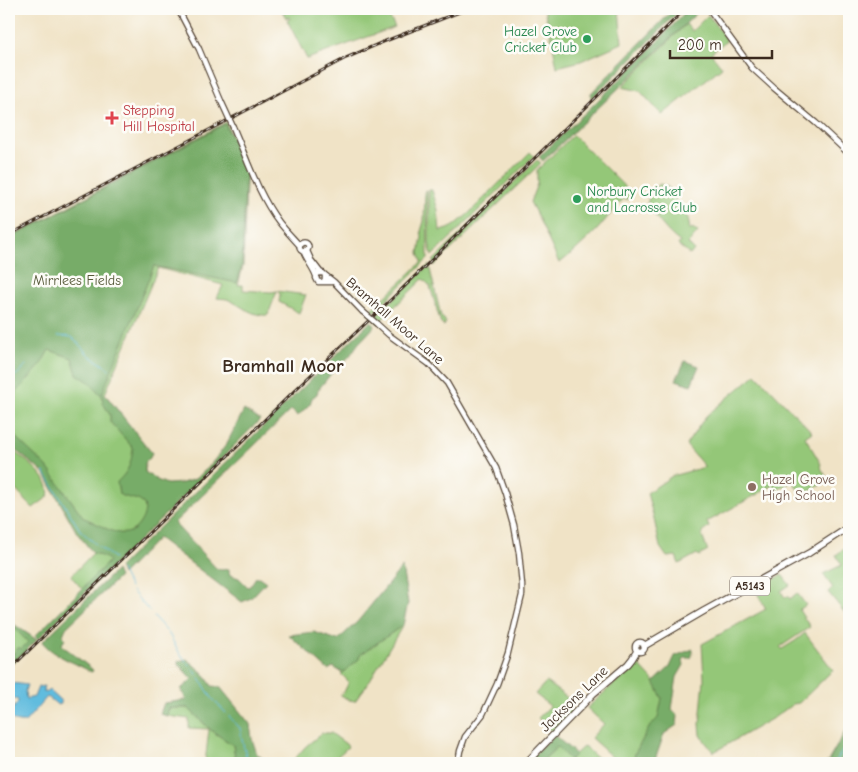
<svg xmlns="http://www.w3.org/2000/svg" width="858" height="772" font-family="'Comic Neue',sans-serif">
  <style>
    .green { fill: #94c778; stroke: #68784b }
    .forest { fill: #77ac68; stroke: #596b43 }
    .water { fill: #60bcde; stroke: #4e737e }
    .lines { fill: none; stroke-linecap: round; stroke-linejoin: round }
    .stream { stroke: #60bcde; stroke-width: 1 }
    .minor-casing { stroke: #564637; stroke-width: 7 }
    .major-casing { stroke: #564637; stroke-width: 8 }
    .minor { stroke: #fff; stroke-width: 4.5 }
    .major { stroke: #fff; stroke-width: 5.5 }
    .rail-casing { stroke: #3b2a1e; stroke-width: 3 }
    .rail { stroke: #fdfcf7; stroke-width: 1; stroke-dasharray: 4; stroke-linecap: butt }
    .minor-bridge-casing { stroke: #564637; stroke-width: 7; stroke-linecap: butt }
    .minor-bridge { stroke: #fff; stroke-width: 4.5 }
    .leisure-dot { fill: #2e9e5b; stroke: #fdfcf7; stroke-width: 2 }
    .health-dot { fill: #e0444e; stroke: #fdfcf7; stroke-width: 2 }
    .education-dot { fill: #8d6e63; stroke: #fdfcf7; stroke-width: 2 }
    .labels { text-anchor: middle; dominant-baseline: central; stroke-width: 5; stroke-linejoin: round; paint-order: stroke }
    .shield { fill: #fdfcf7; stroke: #75695f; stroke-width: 1 }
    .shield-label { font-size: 12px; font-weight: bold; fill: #3b2a1e }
    .leisure-label { font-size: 14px; fill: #27864d; stroke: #fdfcf7; text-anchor: end }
    .health-label { font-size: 14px; fill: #be3a42; stroke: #fdfcf7; text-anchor: start }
    .park-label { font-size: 14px; fill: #565939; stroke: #fdfcf7 }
    .street-label { font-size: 14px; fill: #3b2a1e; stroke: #fdfcf7 }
    .education-label { font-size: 14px; fill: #785e54; stroke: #fdfcf7; text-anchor: start }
    .district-label { font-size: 19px; font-weight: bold; fill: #3b2a1e; stroke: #fdfcf7 }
  </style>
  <rect width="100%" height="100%" fill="#fdfcf7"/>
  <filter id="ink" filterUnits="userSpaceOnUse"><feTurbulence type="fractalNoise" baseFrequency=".02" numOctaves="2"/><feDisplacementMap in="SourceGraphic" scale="10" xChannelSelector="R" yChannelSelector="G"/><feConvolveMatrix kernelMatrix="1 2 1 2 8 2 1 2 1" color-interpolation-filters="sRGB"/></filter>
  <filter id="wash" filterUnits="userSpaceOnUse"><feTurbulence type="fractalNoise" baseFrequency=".0096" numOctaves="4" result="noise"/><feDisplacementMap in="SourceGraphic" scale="20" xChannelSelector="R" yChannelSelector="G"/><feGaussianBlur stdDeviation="1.12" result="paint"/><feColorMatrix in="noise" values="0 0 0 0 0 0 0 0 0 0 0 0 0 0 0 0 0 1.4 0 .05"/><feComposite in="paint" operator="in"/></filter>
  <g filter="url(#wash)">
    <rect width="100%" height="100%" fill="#f0e3c6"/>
    <path class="green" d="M281,9H385L395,27L307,59L287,20L290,19L289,17L286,18Z
      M544,9H619L622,43L581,61L557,67L551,35Z
      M708,15L727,40L711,53L722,67L662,115L640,91L622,87L686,24L692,31Z
      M226,122L247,171L246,185L243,266L238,285H243V290L271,292L277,291L306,295L299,313L279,302L280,294L277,291L268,315C253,317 242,306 229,300C226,298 221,299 217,298L223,285L158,268L105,394L144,444L145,472L177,502L83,590L71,576L93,553L99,555L45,472L9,443V238Z
      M573,135L633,195L629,199H623L597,230L576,250L561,262L559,263L538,217L530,202L537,184V170Z
      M530,152L534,156L432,256L430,248L429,241V190H432L438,210L440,231L448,229L454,226L467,215Z
      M537,160L541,163L434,266L433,261Z
      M660,184L668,187L678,205L688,218L690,230L692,228L698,232L688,244L694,250L690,255L678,245L680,242C666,232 657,218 647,205C649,195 651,190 660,184Z
      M425,190H427L428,259L370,316L368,313L422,262L419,253L422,237L421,231L424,221Z
      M429,265L441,316L446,322L444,326L441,324L430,286L423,279L378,323L373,319Z
      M756,374L812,432L805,437L821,464L820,466L828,480L802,496L793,481L777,490L774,485L707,522L709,527L704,531L702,536L708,551L699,556L697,554L679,564L676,556L667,557L660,547L654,519L647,493L672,476L705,467L686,445L706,416Z
      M9,448C23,459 53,476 48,497L33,508L9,483Z
      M849,545V618L828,592L833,588L823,574L842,565L836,555Z
      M782,575L790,585L781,591L785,598L788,596L790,599L797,593L806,605L799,610L810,627L780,647L782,649L795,641L805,633L833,670L799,703L793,704L775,717L714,752L706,743L701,735L700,724L704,679L702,644L766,609L755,589Z
      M9,623L33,639L9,662Z
      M403,625L367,685L355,701L349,700L340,695L344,692L349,682L341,674L359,659V654L367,650Z
      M637,663L664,692L660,717L635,755L633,763H607L612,757L591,738L604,724L587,708Z
      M546,682L569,699L571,711L552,732L538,718L550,706L535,694Z
      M169,708H188L212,731L233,745L236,763H205L209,729L189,728V719L167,716Z
      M322,733H331L346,744L348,747L330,763H294V760L305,747Z
      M584,746L603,763H540L557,747L570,759Z"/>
    <path class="forest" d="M674,9H681L638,53L591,99V93Z
      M688,9H701L543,161L539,157L643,57Z
      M225,124L247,171L245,185L242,266L237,283L154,266L102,394L104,393L152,453L150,458L145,463V472L157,480L167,484L182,483L195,479L208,468L226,445L244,410L260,420L178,502L38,639L35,636L82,589L109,561L106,558L93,553L77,533L44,473L9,445V431L47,467L84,518C102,524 125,546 140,523C144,516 146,512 144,504L138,500L122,496L119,494L117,482C129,471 131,464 133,448L110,422V415L103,403L102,396L89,382L77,374L72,358L49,350L40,366L17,392L9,409V239Z
      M371,321L375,326L358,344L349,357L334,370L318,390L317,394L312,398L310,404L298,416L291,410L174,523L216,568L221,570L229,569V572L230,575L239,578L248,587L250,586L256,577H259L266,582L251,598L242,602L158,538L122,575L119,567Z
      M685,361L699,366L691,385L676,380Z
      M402,567L408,603L403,625L360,655L359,659L343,673L333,667L328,670L289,635L314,632L338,640L358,621Z
      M116,570L119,577L66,628L63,635L65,639L62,644L63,646L92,669L93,671L91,672C74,662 55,657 42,642Z
      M9,621L37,640L9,667V658L19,647L21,649L28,642L16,630L9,625Z
      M693,649V652L691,658H685L683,660L684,665L677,677L672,709L678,716L677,725L664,734L654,763H633L635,753L650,726L658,718L662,698L654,682L670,667L675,656Z
      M187,659L204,674L212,686L220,687L250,724L252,739L257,754L269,763H236L233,745L212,731L188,708H169L167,716L160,714L164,703L186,700L181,689L192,679L177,662L179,661Z
      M849,725V763H827Z
      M554,735L576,754L570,760L557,747L540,763H526Z"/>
    <path class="water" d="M13,683L27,685L25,691L26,699L34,697L38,687L44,686L43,689L45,693L49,690L61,701V704L58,705C54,703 52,699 47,697L25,722C18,723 14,721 9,717L11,711L18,702V700C6,696 7,693 13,683Z"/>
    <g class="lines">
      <path class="stream" d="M58,336L72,337L89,355L109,369
        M9,377C17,377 21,371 26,365
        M44,472L80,530L99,547L114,558
        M121,570L130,588
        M132,591L150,612
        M154,617L169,634L180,654L197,674
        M199,677L212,698L240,728L242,740L247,759L251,763
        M835,763L849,740"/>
    </g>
  </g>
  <g filter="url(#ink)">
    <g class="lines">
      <g class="minor-casing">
        <path id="minor" d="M178,9L199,49L221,101
          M709,9L752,68L774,88L816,123L849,154
          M233,127C247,159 258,194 279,222C286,231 293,238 300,246
          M299.5 247a4.5 4.5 0 1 1 9 0a4.5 4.5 0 1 1-9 0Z
          M303,251C306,260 313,267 316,276
          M307,251L311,260L321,273
          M325,275L334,282L362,311
          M324,281L325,279V275L323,273H318L316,278L318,282H332
          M377,324L389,335L429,364L447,383L496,468L505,493L514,525L519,553L522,585V595L508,653L497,684L483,714L465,737L460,751L458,763"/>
      </g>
      <g class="major-casing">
        <path id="major" d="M635.5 647a4.5 4.5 0 1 1 9 0a4.5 4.5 0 1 1-9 0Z
          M644,646L704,611L809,553L849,527
          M526,763L593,694L628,664L632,659L637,651"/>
      </g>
      <use href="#minor" class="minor"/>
      <use href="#major" class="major"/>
      <g class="rail-casing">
        <path id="rail" d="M9,235L346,58L383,42L467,9
          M9,670L295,390L401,290L634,60L685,9"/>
      </g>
      <use href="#rail" class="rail"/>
      <g class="minor-bridge-casing">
        <path id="minor-bridge" d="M221,101L233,127
          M362,311L377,324"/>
      </g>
      <use href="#minor-bridge" class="minor-bridge"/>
    </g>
  </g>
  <g class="leisure-dot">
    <circle cx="587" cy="39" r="5"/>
    <circle cx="577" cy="199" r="5"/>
  </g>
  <path class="health-dot" d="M109.5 110.5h5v5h5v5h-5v5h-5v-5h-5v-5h5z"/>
  <circle class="education-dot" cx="752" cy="487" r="5"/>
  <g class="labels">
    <rect class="shield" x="730" y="576.5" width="40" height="19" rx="4"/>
    <g class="shield-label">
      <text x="750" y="586">A5143</text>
    </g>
    <g class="leisure-label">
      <text x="577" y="31">Hazel Grove<tspan x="577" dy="16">Cricket Club</tspan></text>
      <text x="587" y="191" text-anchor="start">Norbury Cricket<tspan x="587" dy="16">and Lacrosse Club</tspan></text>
    </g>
    <g class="health-label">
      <text x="123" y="110">Stepping<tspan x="123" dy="16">Hill Hospital</tspan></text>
    </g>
    <g class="park-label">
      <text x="77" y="280">Mirrlees Fields</text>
    </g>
    <g class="street-label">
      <text transform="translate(395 321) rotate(41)">Bramhall Moor Lane</text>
      <text transform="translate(574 699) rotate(-44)">Jacksons Lane</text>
    </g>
    <g class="education-label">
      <text x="762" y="479">Hazel Grove<tspan x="762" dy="16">High School</tspan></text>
    </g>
    <g class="district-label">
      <text x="283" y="366">Bramhall Moor</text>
    </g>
  </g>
  <rect width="858" height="772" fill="none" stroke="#fdfcf7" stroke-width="30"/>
  <path d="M670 50v8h102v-8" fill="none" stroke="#3b2a1e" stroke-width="2.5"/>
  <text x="678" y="50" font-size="15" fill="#3b2a1e" stroke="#fdfcf7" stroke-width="4" paint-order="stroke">200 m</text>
</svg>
